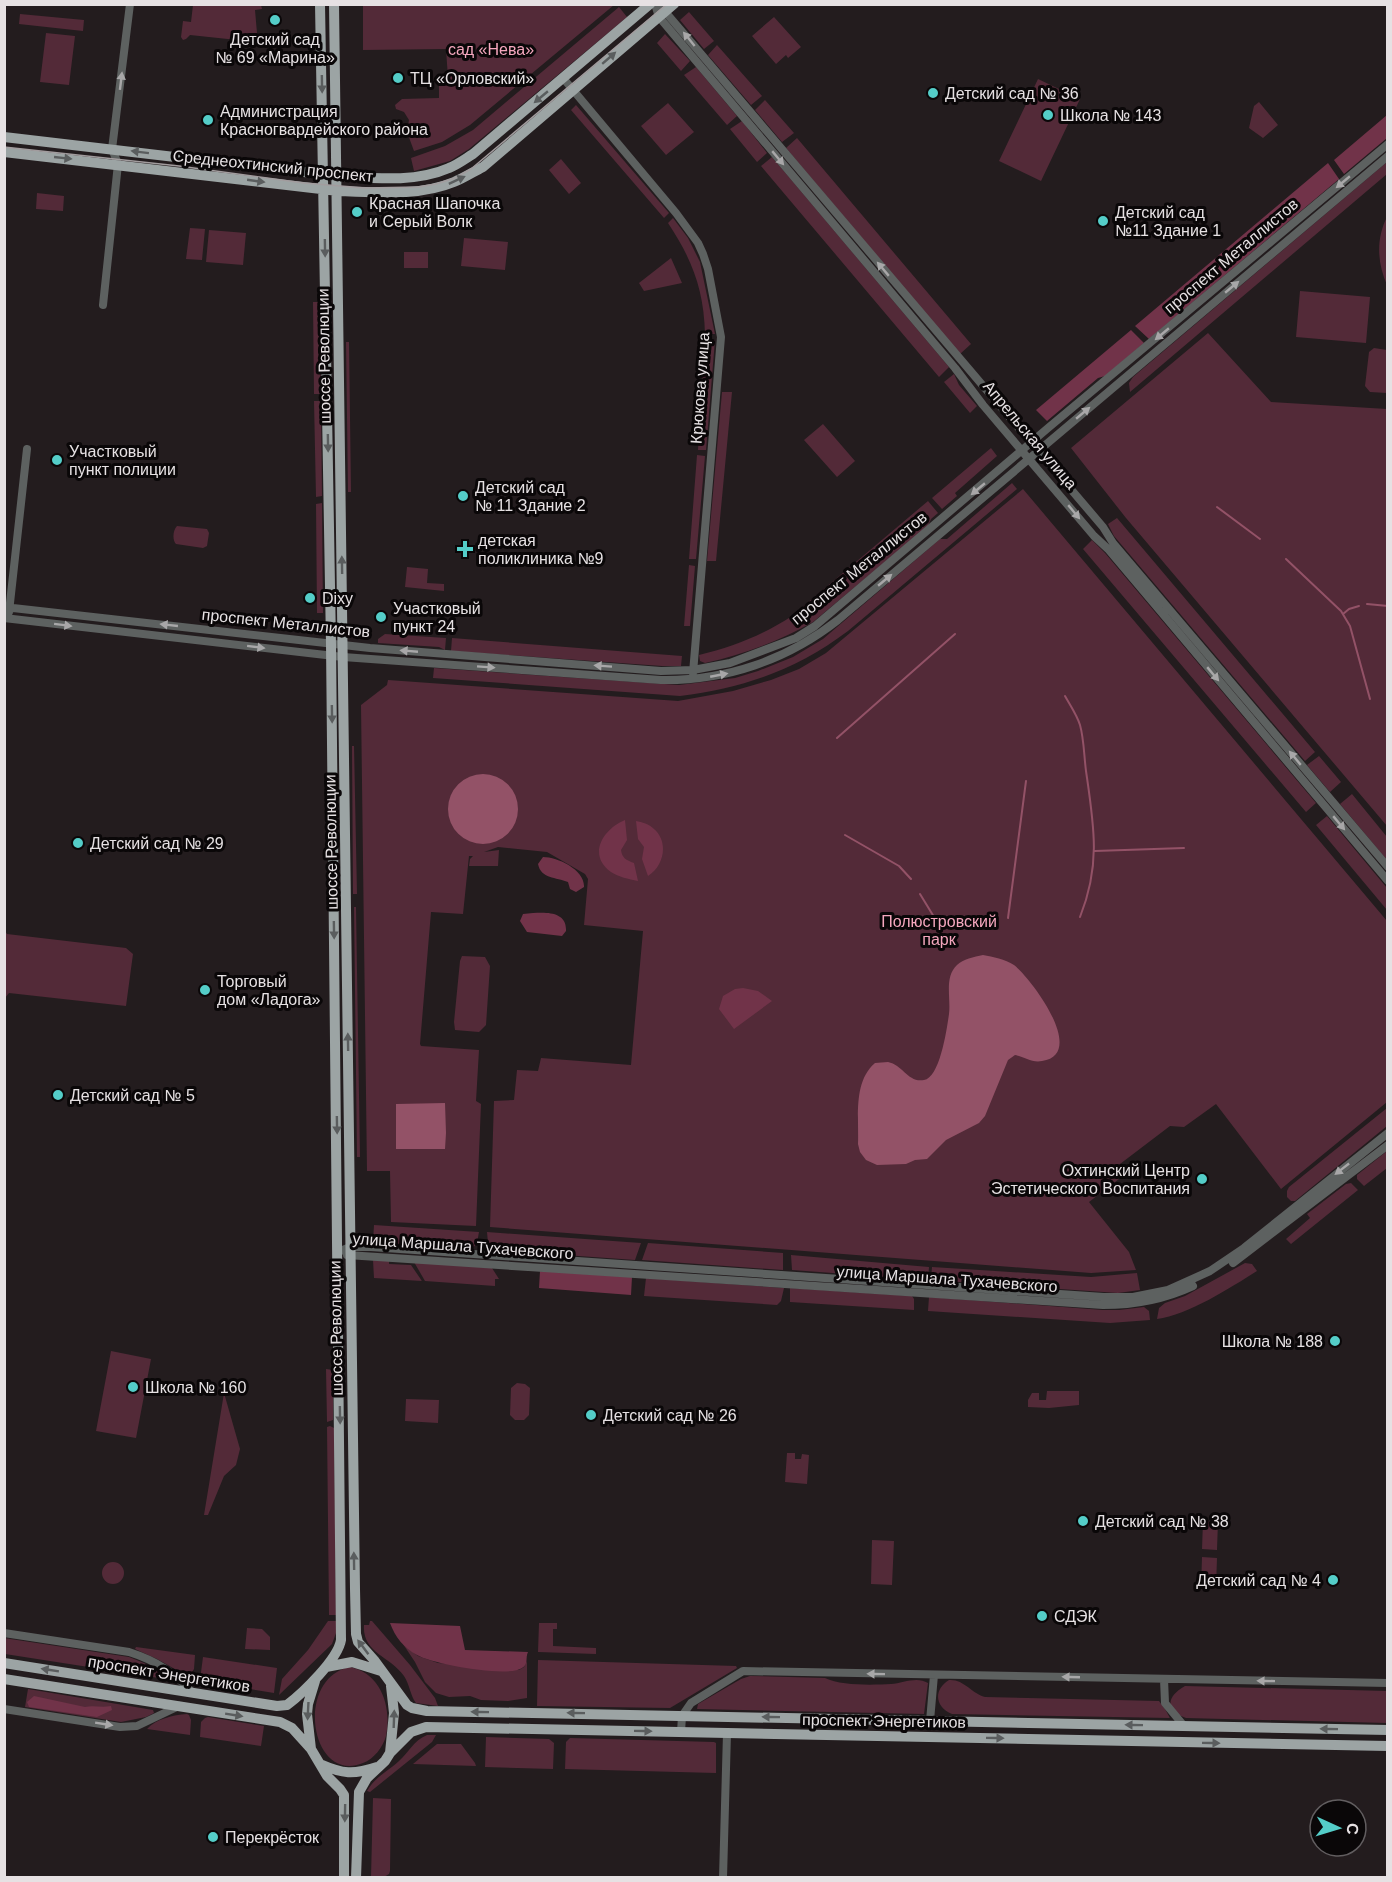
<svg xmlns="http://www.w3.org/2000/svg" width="1392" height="1882" font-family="Arial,sans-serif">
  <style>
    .green { fill: #532a38 }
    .forest { fill: #713349 }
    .water { fill: #935267 }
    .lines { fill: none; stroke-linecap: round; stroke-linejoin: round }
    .stream { stroke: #935267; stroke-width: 2 }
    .minor { stroke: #5d6160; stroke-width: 8 }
    .major { stroke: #9ca4a4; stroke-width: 10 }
    .tram { stroke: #a29c9e; stroke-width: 1.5 }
    .oneway { fill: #a8a7a8 }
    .oneway2 { fill: #5a5d5e }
    .poi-dot { fill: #54cdc8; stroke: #0a0708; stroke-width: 2 }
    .labels { text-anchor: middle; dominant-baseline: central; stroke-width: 6; stroke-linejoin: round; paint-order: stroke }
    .poi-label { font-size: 16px; fill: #e6e1e3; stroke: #0a0708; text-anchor: start }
    .park-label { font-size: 16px; fill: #f5a7be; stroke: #0a0708 }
    .street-label { font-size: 16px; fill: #e6e1e3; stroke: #0a0708 }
  </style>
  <rect width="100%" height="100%" fill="#231c1e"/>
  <path class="green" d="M193,5H261L262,9L255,10L257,33L262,34L261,47L257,46L256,42L190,35L186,39L183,40L181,37L183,21L191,22Z
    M363,5V4L614,5L470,125L442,142L414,151L407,132L409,120L404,112L396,109L395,105L402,99L439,98V78H448L446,49L363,50Z
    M619,7L627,17L469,149L450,161L414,171L411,158L445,146L473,130Z
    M689,12L714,41L704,49L680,20Z
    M20,14L84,20L83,31L19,24Z
    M774,17L801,47L788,58L786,55L776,64L752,36Z
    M46,33L75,36L69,85L40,82Z
    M665,34L690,61L681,71L657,43Z
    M717,45L762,96L751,105L708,55Z
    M696,67L737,116L727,125L684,75Z
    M1038,79L1080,99L1041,181L999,161Z
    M765,100L794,133L782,142L755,110Z
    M1259,102L1278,125L1263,138L1249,128L1254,106Z
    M668,103L694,132L666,155L641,126Z
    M576,105L669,213L664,218L571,110Z
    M742,121L767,153L757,162L730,129Z
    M797,138L971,344L960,354L786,148Z
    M772,157L949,367L939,377L761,166Z
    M561,159L581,183L569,194L549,170Z
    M1387,162V174L1130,392L1129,383L1133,377Z
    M37,193L64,196L63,211L36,209Z
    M1387,217V285C1377,262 1376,239 1387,217Z
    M673,218L688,238L700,262L715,334H705C704,290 692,259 668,223Z
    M190,228L205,229L202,260L186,259Z
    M209,230L246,233L243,265L206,262Z
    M464,238L508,242L505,270L461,266Z
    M404,252H428V268H404Z
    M671,258L682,283L644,291L639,283Z
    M1300,291L1370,297L1366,343L1296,337Z
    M313,302H319L321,394H314Z
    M1208,333L1271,402L1387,409V826L1126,518L1071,448Z
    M705,340H715L706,450H698Z
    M346,342H349L351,492H348Z
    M1374,348L1387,350V393L1370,392L1365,386L1369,352Z
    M954,374L959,385L977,406L970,413L944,382Z
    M722,392H732L716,561H707Z
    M314,401H321L322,496L316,497Z
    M823,424L855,461L837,477L804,440Z
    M991,448L997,456L955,493L957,496L942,509L932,498Z
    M697,455L705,456L696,559H689Z
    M1012,483L1017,489L848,631C796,670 744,688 680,696L433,678L434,668L679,685L735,678L758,671L793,657L823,639L940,539H947Z
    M1023,489L1387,921V1102L1281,1189L1216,1104L1184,1127L1170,1126L1120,1164L1119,1179L1089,1202L1129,1252L1136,1270L1091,1273L490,1227L494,1101L514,1100L517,1070L538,1071L541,1058L631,1065L643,931L584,925L588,879L585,874L547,852L498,847L484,852L499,850L498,866H469L470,859L473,856H469L463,914L431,912L420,1044L421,1046L479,1050L476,1101L481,1104L476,1226L391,1222L390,1171H367L361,705L387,685L388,680L678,701L733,691L771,680L799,669L826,653Z
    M928,501L938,513L931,519L928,526L813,622C779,641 743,655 705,663L700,661L699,655C733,647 763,635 792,616Z
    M322,503L323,613H317L316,504Z
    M1117,518L1315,752L1305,761L1114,536L1108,524Z
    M177,526L207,529L209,533L207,546L203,548L176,544C172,540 173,530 177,526Z
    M1092,540L1105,553L1316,803L1306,812L1083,549Z
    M689,565L695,566L690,626H684Z
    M407,567L428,569L427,583L444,584V591L405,587Z
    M385,634L446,638L445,650L439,647L378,643V639Z
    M452,638L682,656L681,666H662L451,651Z
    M352,746H354L357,894H353Z
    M1319,756L1341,782L1330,792L1307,765Z
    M1352,794L1387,837V860L1340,804Z
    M1327,816L1387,888V910L1316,825Z
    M354,907H356L360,1157H357Z
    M5,931L7,934L126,948L133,954L126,1006L9,993L5,998Z
    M462,956L485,957L490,966L486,1025L479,1032L455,1030L454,1022L460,961Z
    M1387,1108V1126L1295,1201H1291L1287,1197V1191L1289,1187Z
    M1387,1151V1168L1364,1186L1357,1179V1175Z
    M1351,1183L1358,1190L1291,1244L1286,1239L1310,1218L1307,1214L1346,1184Z
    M374,1225L479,1232L477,1243L472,1249L373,1242Z
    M487,1232L641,1243L635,1260L493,1250L488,1243Z
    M648,1243L783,1253V1270L642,1260Z
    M791,1255L929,1267L928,1280L792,1270Z
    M373,1260L389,1261V1264L411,1265L422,1281L374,1278Z
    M414,1262L492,1268L499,1279H495V1286L425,1281Z
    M1245,1263L1252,1264L1257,1271C1230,1288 1188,1315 1157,1319L1159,1308L1165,1303L1185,1296Z
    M932,1267L1091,1277L1137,1273L1140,1290L1118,1293L931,1280Z
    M646,1278L784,1288L781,1301L777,1305L644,1296Z
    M790,1288L912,1296L914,1299V1310L790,1302Z
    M929,1297L1103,1310H1119L1144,1307L1149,1311L1150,1320L1110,1323L928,1311Z
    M111,1351L151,1359L136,1438L96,1431Z
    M326,1369L333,1370V1420L327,1422Z
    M517,1383L525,1384L530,1388L529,1415L524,1420H515L510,1415L511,1388Z
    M1047,1391H1079V1405L1049,1408L1028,1407V1400L1032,1393H1039V1400H1046Z
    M224,1393L240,1449L236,1465L224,1476L208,1515H204Z
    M406,1399L439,1400L438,1423L405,1421Z
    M330,1426L334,1428L336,1615H329L327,1427Z
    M787,1453H795V1459H801L802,1454L809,1455L807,1484L785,1482Z
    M1203,1521L1218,1522L1217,1550L1202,1549Z
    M872,1540L894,1541L892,1585L871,1584Z
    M1202,1557L1217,1558L1216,1588H1201Z
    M102 1573a11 11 0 1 1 22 0a11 11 0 1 1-22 0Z
    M328,1621H336V1633L332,1644L279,1695L282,1679L308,1650Z
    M370,1621H372L410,1665L435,1698L438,1706L416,1703C410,1695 410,1685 404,1676C390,1656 362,1653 364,1625H369Z
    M539,1623H557V1629H553V1646L596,1648V1654L538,1652Z
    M247,1628L262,1629L270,1637V1650L245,1649Z
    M4,1638L129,1657L144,1663L172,1680L5,1654Z
    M403,1644L418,1656L438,1663L519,1670L524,1667L527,1661V1698L508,1701L481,1700L470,1696L449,1697L436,1693L425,1682L415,1662Z
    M136,1647L195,1655L194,1669L189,1677L157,1659L135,1649Z
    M203,1657L277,1668L274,1693L206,1682L200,1680Z
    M538,1660L736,1666L737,1668L670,1708L537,1706Z
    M350,1667C381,1673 392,1707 386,1736C383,1747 374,1759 363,1763C310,1785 294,1678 350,1667Z
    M750,1676L825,1678C841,1686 873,1685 891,1684C903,1683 917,1676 928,1683L924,1714L697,1709L698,1704L741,1679Z
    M949,1680C964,1679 971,1693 985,1697L1159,1701L1165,1709L1170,1718L952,1714C935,1707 933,1690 949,1680Z
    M1185,1686L1387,1691V1723L1186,1718C1164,1710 1167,1696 1185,1686Z
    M28,1689L153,1710L154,1713L146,1717L121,1722L25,1707Z
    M187,1714L189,1715L191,1720L190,1735L147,1729C156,1719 173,1715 187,1714Z
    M208,1717L264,1726L261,1746L200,1737L201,1722L205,1718Z
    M427,1735H436L432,1742L370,1792L367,1791C375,1777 387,1772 399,1761C409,1752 413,1741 427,1735Z
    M486,1737L549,1739L554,1743L553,1769L485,1767Z
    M570,1738L714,1742L716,1743V1773L565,1769L566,1742Z
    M437,1744H461L475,1763L476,1766L413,1764Z
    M373,1798L391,1799L390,1871L389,1874L384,1877H371Z"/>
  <path class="forest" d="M1387,115V138L1344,174L1334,160Z
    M1328,163L1339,179L1149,339L1135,326Z
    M1131,330L1144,343L1105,376L1098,378L1047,421L1036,410Z
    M625,820L627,840L621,850C622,858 626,860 634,863L638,881C628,879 619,877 611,872C587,855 603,829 625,820Z
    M636,821C642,822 649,824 654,829C669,842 664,866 648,876L642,859L644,847L638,839Z
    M543,857C558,857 585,870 584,887L576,892L570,889L568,882C556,877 541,879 538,864Z
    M533,913C548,912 567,912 566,931L562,936L527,932L520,921L523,914Z
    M743,988L758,991L772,1001L734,1029L719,1009L723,996L735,989Z
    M540,1271L632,1277L631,1295L539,1288Z
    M390,1623L460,1626L465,1650L528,1652C525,1658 529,1664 522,1668C508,1678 432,1664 417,1655C404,1648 395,1637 390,1623Z
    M34,1696L85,1707C94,1705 101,1708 111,1706L112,1710L97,1717L29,1707L27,1702Z"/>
  <path class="water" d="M448 809a35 35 0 1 1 70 0a35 35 0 1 1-70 0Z
    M983,955C993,957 1005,959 1014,965C1031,978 1088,1054 1042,1061C1032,1063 1025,1057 1015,1055L1008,1060L985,1116L979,1123L946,1140L927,1159L915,1160L906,1164L877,1165L866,1160L860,1152L858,1144C859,1117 853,1082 875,1063C879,1063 884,1062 888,1062C903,1065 908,1083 924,1080C940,1078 947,1028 949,1014C951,998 944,977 957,965C963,959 974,957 983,955Z
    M445,1103L446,1133L445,1149H396V1104Z"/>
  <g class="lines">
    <path class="stream" d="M1217,507L1260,539
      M1286,559L1341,611L1350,626L1370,699
      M1367,604L1388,606
      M1343,614L1349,609L1359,606
      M1065,696C1070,705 1077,715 1080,725C1084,739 1084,756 1086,771C1094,826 1101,865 1080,917
      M837,738L955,634
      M845,835L899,866L911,879
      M1095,851L1184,848
      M920,894L942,930
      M1008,918L1026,781"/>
    <path class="minor" d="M655,4L659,17L955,368L983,405L1094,536L1108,549L1388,881
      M662,8L1103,527L1113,543L1388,867
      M563,78L676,213L698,243L703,254L708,269L721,337L693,673
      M103,305L118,164L112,149L130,4
      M4,607L370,648L661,671L693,670L730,663L796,638L815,626L1048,428L1388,144
      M9,612L27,449
      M4,618L343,657L661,680C726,681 787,660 838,620L1388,156
      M338,1252L350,1247H371L1104,1297H1133L1168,1290L1210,1271L1244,1248L1388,1133
      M347,1255L1103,1305C1134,1305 1165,1299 1193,1286
      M1233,1263L1388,1145
      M4,1633L129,1652C157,1661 173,1672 193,1693
      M1164,1679L1165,1703L1184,1726
      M4,1709L120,1727L137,1726L179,1706
      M930,1721L934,1675
      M681,1732L682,1716L691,1703L743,1671L1388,1683
      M723,1878L727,1733"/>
    <path class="major" d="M334,4L355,1589L356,1634L358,1642L374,1660L407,1705L412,1708L427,1711L1388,1730
      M4,137L338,176C373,178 415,183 449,168C457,165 465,159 473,154L650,4
      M4,152L338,191C375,192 418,197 454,182C464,178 473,172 483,167L674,4
      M4,1663L277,1706L287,1705C303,1693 338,1659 341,1640L331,644L320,4
      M326,1667L352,1662L381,1671
      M4,1679L280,1722L292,1728L311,1749
      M315,1681L308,1704L307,1714L311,1749L327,1776L340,1789L344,1795V1878
      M390,1753L411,1732L426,1727L1388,1746
      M320,1764C343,1774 353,1775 377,1767
      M356,1878L359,1792L367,1778L385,1761L390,1753L394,1713L391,1686"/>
    <path class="tram" d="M4,147L179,166L304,183L365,188L418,187L436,184L455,178L471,169L667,4"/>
  </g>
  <defs><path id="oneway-solid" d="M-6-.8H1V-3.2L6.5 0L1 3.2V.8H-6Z" transform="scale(1.5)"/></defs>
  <g class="oneway">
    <use href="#oneway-solid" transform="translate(689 39) rotate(-129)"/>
    <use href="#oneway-solid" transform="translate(121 81) rotate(-83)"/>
    <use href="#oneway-solid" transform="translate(778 158) rotate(50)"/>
    <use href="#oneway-solid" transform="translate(1343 182) rotate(140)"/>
    <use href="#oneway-solid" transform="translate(883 269) rotate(-130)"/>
    <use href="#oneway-solid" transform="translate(1232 287) rotate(-40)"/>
    <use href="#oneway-solid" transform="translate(1162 334) rotate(140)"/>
    <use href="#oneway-solid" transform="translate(1083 413) rotate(-40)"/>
    <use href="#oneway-solid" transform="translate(978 489) rotate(140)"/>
    <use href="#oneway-solid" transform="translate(1074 512) rotate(50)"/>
    <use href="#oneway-solid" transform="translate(885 580) rotate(-40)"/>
    <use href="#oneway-solid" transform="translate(63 625) rotate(7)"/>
    <use href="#oneway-solid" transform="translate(169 625) rotate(-174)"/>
    <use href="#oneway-solid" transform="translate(256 647) rotate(7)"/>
    <use href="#oneway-solid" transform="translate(409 651) rotate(-175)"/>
    <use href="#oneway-solid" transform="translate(603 666) rotate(-176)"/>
    <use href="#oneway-solid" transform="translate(486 667) rotate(4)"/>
    <use href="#oneway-solid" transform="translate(1213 674) rotate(50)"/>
    <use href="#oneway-solid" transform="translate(719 675) rotate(-11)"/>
    <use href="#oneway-solid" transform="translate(1295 758) rotate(-130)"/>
    <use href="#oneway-solid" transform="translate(1339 823) rotate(50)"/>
    <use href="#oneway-solid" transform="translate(1342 1169) rotate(142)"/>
    <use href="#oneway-solid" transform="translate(876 1674) rotate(-179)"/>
    <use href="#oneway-solid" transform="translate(1071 1677) rotate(-178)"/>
    <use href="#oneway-solid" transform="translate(1266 1681) rotate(-179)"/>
    <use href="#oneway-solid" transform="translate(104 1724) rotate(9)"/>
  </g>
  <g class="oneway2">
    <use href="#oneway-solid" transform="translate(609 58) rotate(-41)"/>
    <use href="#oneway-solid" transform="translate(322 84) rotate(89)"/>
    <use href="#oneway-solid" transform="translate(541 97) rotate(140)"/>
    <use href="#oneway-solid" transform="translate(140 152) rotate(-173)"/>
    <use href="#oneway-solid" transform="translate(63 158) rotate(6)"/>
    <use href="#oneway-solid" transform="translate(457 180) rotate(-25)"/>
    <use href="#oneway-solid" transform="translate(256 181) rotate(8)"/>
    <use href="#oneway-solid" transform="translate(325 248) rotate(89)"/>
    <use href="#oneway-solid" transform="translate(328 443) rotate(89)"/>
    <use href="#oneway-solid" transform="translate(342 565) rotate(-91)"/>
    <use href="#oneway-solid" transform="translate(332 714) rotate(89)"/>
    <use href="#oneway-solid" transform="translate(334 930) rotate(89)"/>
    <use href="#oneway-solid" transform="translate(348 1042) rotate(-91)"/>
    <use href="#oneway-solid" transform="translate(337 1125) rotate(89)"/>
    <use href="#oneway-solid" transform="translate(340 1415) rotate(89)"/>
    <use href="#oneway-solid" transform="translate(354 1561) rotate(-91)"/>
    <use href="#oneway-solid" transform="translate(363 1647) rotate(-127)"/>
    <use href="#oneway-solid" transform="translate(50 1670) rotate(-171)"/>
    <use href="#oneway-solid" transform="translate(308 1711) rotate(93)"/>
    <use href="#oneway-solid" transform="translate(480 1712) rotate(-179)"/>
    <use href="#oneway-solid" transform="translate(576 1713) rotate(-179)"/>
    <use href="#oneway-solid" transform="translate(234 1715) rotate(9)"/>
    <use href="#oneway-solid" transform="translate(771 1717) rotate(-179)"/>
    <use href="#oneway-solid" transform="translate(394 1719) rotate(-88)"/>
    <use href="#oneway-solid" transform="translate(1134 1725) rotate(-179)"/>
    <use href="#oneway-solid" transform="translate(1329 1729) rotate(-179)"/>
    <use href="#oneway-solid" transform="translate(643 1731) rotate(1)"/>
    <use href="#oneway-solid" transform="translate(995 1738) rotate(1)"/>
    <use href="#oneway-solid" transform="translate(1211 1743) rotate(1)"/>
    <use href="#oneway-solid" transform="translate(345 1813) rotate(91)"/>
  </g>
  <g class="poi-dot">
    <circle cx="275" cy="20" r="6"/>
    <circle cx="398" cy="78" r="6"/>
    <circle cx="933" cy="93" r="6"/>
    <circle cx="1048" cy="115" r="6"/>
    <circle cx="208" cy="120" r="6"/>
    <circle cx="357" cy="212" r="6"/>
    <circle cx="1103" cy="221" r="6"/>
    <circle cx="57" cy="460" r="6"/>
    <circle cx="463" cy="496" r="6"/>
    <path d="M462 540h6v6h6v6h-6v6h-6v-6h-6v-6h6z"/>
    <circle cx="310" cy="598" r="6"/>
    <circle cx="381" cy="617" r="6"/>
    <circle cx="78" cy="843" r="6"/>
    <circle cx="205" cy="990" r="6"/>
    <circle cx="58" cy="1095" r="6"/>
    <circle cx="1202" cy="1179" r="6"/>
    <circle cx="1335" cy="1341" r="6"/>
    <circle cx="133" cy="1387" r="6"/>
    <circle cx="591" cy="1415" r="6"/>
    <circle cx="1083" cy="1521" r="6"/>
    <circle cx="1333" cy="1580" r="6"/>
    <circle cx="1042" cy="1616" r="6"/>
    <circle cx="213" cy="1837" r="6"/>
  </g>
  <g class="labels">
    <g class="poi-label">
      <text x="275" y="39" text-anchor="middle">Детский сад<tspan x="275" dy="18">№ 69 «Марина»</tspan></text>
      <text x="410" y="78">ТЦ «Орловский»</text>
      <text x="945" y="93">Детский сад № 36</text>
      <text x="220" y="111">Администрация<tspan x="220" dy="18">Красногвардейского района</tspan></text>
      <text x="1060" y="115">Школа № 143</text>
      <text x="369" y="203">Красная Шапочка<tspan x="369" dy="18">и Серый Волк</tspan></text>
      <text x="1115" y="212">Детский сад<tspan x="1115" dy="18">№11 Здание 1</tspan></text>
      <text x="69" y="451">Участковый<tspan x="69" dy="18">пункт полиции</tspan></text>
      <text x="475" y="487">Детский сад<tspan x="475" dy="18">№ 11 Здание 2</tspan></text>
      <text x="478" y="540">детская<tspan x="478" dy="18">поликлиника №9</tspan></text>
      <text x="322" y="598">Dixy</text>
      <text x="393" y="608">Участковый<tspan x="393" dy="18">пункт 24</tspan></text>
      <text x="90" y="843">Детский сад № 29</text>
      <text x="217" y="981">Торговый<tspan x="217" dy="18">дом «Ладога»</tspan></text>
      <text x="70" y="1095">Детский сад № 5</text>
      <text x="1190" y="1170" text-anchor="end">Охтинский Центр<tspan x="1190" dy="18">Эстетического Воспитания</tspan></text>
      <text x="1323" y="1341" text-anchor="end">Школа № 188</text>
      <text x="145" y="1387">Школа № 160</text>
      <text x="603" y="1415">Детский сад № 26</text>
      <text x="1095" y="1521">Детский сад № 38</text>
      <text x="1321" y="1580" text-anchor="end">Детский сад № 4</text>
      <text x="1054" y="1616">СДЭК</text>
      <text x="225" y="1837">Перекрёсток</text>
    </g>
    <g class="park-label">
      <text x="491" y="49">сад «Нева»</text>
      <text x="939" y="921">Полюстровский<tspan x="939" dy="18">парк</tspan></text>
    </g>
    <g class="street-label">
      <text transform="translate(273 166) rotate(6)">Среднеохтинский проспект</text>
      <text transform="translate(1231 256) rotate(-40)">проспект Металлистов</text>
      <text transform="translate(324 356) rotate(-91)">шоссе Революции</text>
      <text transform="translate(700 388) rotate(-86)">Крюкова улица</text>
      <text transform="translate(1030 435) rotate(50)">Апрельская улица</text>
      <text transform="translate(859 568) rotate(-39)">проспект Металлистов</text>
      <text transform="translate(286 623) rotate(6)">проспект Металлистов</text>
      <text transform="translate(331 842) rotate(-91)">шоссе Революции</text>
      <text transform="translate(463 1246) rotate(4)">улица Маршала Тухачевского</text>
      <text transform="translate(947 1279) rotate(4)">улица Маршала Тухачевского</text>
      <text transform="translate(336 1328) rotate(-91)">шоссе Революции</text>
      <text transform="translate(169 1674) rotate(9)">проспект Энергетиков</text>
      <text transform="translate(884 1721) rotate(1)">проспект Энергетиков</text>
    </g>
  </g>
  <rect width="1392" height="1882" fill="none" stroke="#e6e1e3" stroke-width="12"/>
  <g transform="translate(1338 1828) rotate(94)"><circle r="28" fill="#0a0708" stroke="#625e60" stroke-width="1.5"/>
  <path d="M0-4.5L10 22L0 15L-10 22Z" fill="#54cdc8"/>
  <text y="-9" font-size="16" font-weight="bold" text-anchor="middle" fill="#e6e1e3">С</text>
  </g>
</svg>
